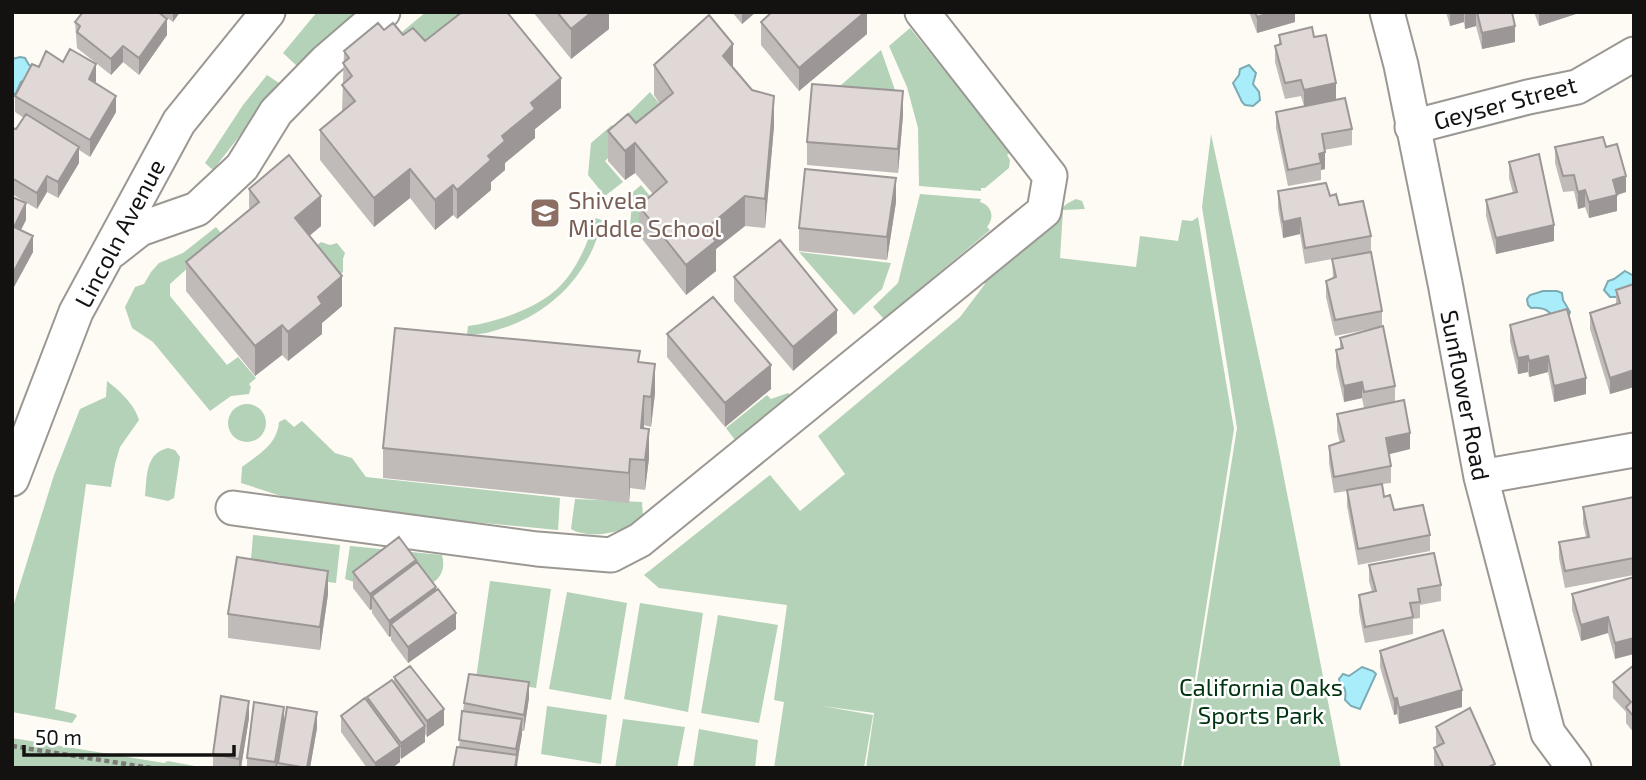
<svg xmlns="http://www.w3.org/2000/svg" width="1646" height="780" font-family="'Exo 2',sans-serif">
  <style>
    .green { fill: #b3d2b7 }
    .water { fill: #a9ecfa; stroke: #7cabb4; stroke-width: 2 }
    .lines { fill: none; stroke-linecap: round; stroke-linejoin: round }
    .minor-casing { stroke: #9b9893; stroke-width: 37 }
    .path { stroke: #7d7b77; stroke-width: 4.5; stroke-dasharray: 5 3.5; stroke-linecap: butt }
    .minor { stroke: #fff; stroke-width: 33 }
    .wall { fill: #c0bab8 }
    .shaded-wall { fill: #9c9796 }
    .building { fill: #dfd8d6; stroke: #9c9796; stroke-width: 2 }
    .labels { text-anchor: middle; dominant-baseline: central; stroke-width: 5; stroke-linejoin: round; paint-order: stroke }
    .street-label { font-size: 24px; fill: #131210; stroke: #fff }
    .education-label { font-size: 24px; fill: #785e54; stroke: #fff; text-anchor: start }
    .park-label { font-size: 24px; fill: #013310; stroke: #fff }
  </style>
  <rect width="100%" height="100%" fill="#fefbf5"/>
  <path class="green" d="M317,12H359L297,66L283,53Z
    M426,12H466L437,42L379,51Z
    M910,28L1011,152L1007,155L1010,160L1009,168L985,188H981V191L919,186L918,128L907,87L889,46Z
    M881,50L903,113L816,107Z
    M267,75L279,83L266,102L213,170L205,163L243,105Z
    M650,92L671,118L644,142L624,118Z
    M612,125L626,141L605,161L623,182L605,196L588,175L591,143Z
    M1211,134L1274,427L1341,768H1183L1237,428L1202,207Z
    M641,185L663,212L636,234L630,226L633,192Z
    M920,194L981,199L980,202C992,206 995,217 987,227L990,230L884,319L873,307L898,283Z
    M1076,199L1082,201L1085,209L1063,210L1060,258L1136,267L1140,236L1178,241L1182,220L1192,221L1198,217L1234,429L1181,768H866L874,713L822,706L873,715L864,768H774L784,702L774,700L787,605L659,588L644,575L770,475L800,511L845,474L818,436L960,317L985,284L978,275L1068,203Z
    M595,218L602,220C592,269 556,309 509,326C495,331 482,335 467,335L468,326C497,322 535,309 557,289C575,273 589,242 595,218Z
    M216,227L233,248L191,265L170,284V296L227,365L238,357L256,378L249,384L251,387L249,394L231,396L210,411L153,342L132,328L125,307L135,287L144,284L151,272L159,263L183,253Z
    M321,242L330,245L337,243L345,253L343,259V272L329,283L306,254Z
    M799,252L891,263L882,289L854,315Z
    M107,381C119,390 135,405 139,420L120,447L115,464L111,487L86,484L55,709L75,714L77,716L72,723L12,712V610L54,475L80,409L106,397Z
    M788,393L791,395L735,440L726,428L767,395L771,399Z
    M228 423a19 19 0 1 1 38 0a19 19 0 1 1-38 0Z
    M285,419L294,427L302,421L335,453L352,458L366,477L560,498L558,530L315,507L241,483L242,467C259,454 277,445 279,422Z
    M168,448L175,450L180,457L174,498L168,501L145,496C147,477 145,453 168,448Z
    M575,499L642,502L643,516C637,520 630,526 623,529C608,535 584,537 571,529Z
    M253,535L340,545L336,583L284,576L285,563L251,559Z
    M350,546L442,555C446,570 440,580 427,586L354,582L345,579Z
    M490,581L551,589L536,688L476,678Z
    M567,592L627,603L611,700L549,689Z
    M640,603L703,613L688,712L624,699Z
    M718,615L778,625L759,723L701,713Z
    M547,706L607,715L601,764L541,754Z
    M623,719L685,727L677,768H615Z
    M699,729L758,740L755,768H693Z
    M12,738L164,763L168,761L205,768H12Z"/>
  <path class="water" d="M20,57L25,58L29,65L35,68L28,78L21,82L16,93L12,96V59Z
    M1249,65L1256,73L1253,84L1259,92L1260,100L1253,106L1245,105L1242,102L1233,83L1239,75L1240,69Z
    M1625,271L1634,276V291L1621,293L1616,297H1610L1604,290L1608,281L1614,279Z
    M1543,291H1557L1562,293L1563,300L1570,312L1568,317L1554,319C1549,309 1542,307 1531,308L1528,305L1527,299L1530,295Z
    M1362,667L1373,671L1376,674L1360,709L1351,706L1345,700C1346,693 1346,687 1340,683L1339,679L1343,674L1349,676Z"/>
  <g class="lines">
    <g class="minor-casing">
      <path id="minor" d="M1387,12L1401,65L1445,283L1481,477L1548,733L1574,768
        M1412,127L1528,97L1577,87L1634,54
        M112,251L140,229L197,209L242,167L276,112L326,61L383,12
        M1481,477L1634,450
        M12,479L76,312L179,122L268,12
        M233,508L537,549L611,555L640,540L1044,211L1050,176L922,12"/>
    </g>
    <path class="path" d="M12,746L151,768"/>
    <use href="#minor" class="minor"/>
  </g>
  <path class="wall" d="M159,12H180L173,22Z
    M533,12H611L609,14V29L571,59Z
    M732,12H756L742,24Z
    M867,12V34L799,91L761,45V22Z
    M1249,12H1295V22L1257,33Z
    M1446,12H1512L1515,42L1482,49L1476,26L1465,29L1464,22L1450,26Z
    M1534,12H1582L1539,26Z
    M75,22L167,35L139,75L123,62L111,75L77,48Z
    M384,30L425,41L561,108L535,129V138L505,163V170L491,182V190L457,219L453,215L435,230L410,198L374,227L320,160V130L342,111L344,51Z
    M1279,35L1314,37L1336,100L1352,129V145L1324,150L1325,169L1321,170V180L1288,186L1276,128V112L1304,106L1301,96L1285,99L1275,62V46L1279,45Z
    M654,65L733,68L774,126L765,228L745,226L716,249V271L686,295L639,235V206L653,194L635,173L625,180L608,161V131L636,123L660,104L654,95Z
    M39,67L96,81L95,83L116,112L90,157L79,150V163L58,198L47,192L37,209L12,194V128L16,129L24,118L15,112V96Z
    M903,115L898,173L807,165V142Z
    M1555,147H1606L1626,192L1617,195V211L1589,218L1585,207L1578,209L1574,191L1563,192L1555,163Z
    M1509,162L1554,241L1496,254L1486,216V200L1513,193L1509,178Z
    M249,189L321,226L309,236L342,306L322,323V334L288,361L282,355L255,376L186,291V262L249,209Z
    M1278,191L1330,196L1371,236V252L1382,311V326L1395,386V402L1410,449L1389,454L1391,466V483L1382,484L1384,497L1394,510L1430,535V551L1358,565L1347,506V491L1334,493L1329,463V446L1340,443L1337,431V414L1364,408L1362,398L1344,402L1336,367V350L1340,349V338L1375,328L1335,336L1326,297V281L1333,278L1332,259L1305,264L1300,234L1283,238L1278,208Z
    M12,197L26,220L21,230L33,252L14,287L12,286Z
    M896,202L887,260L799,251V228Z
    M734,277L837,333L793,371L734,301Z
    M1634,284V387L1610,394L1590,329V313L1616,304V290Z
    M1567,309L1586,394L1554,402L1548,372L1529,377L1528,372L1518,374L1510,341V325Z
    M667,334L771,389L725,427L667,357Z
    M640,362L655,393L651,427L644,425L649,458L645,490L630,488L629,503L383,478V448Z
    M1634,497V575L1565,588L1559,558V542L1586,537L1583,524V507Z
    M416,563L436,591L456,629L408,663L391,640V636L389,637L372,613V609L370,610L353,588V572Z
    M1369,565L1441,585V601L1420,605V618L1413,619V634L1365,643L1359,612V595L1372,592L1369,581Z
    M1634,577L1615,659L1608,633L1581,641L1572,610V594Z
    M328,594L320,650L228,638V614Z
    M1380,651L1462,707L1399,724L1397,714L1394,715L1380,667Z
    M1634,665V733L1626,723V712L1613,698V682Z
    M394,677L444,725L427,737L425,734V742L401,759L400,757V762L392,768H367L341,732V716L367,701V697L394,683Z
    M529,698L524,731H522L517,768L459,747L464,703Z
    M249,718L241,768H213V754Z
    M284,723L277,768H247V758Z
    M1436,727L1495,768H1436L1434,765V748L1437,747L1436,743Z
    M317,728L310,768H278V763Z"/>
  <path class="shaded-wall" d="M173,12H180L173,22Z
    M592,12H611L609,14V29L571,59V29Z
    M742,12H756L742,24Z
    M865,12H867V34L799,91V68Z
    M1272,12H1295V22L1257,33V17Z
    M1450,12H1464V22L1450,26Z
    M1465,12H1476V26L1465,29Z
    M1539,12H1582L1539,26Z
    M167,19V35L139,75V58Z
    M1515,26V42L1482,49V33Z
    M733,44V74L723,56Z
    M123,46V62L111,75V59Z
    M96,64V81L89,96V79Z
    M561,78V108L535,129V138L505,163V170L491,182V190L457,219V190L488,156L502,136L531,103Z
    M1336,83V100L1304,107V90Z
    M903,91V115L898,173V149Z
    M116,96V112L90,157V140Z
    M774,96V126L765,228V199Z
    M635,143V173L625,180V151Z
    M79,147V163L58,198V182Z
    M1325,152V169L1321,170V163L1319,154Z
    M410,169V198L374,227V198Z
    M47,176V192L37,209V193Z
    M1626,176V192L1617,195V211L1589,218V202L1613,180Z
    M896,178V202L887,260V237Z
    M453,185V215L435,230V200Z
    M1585,190V207L1578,209V192Z
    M321,196V226L295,248V218Z
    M745,196V226L716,249V271L686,295V265L705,229Z
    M26,203V220L14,243V227Z
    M1300,218V234L1283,238V222Z
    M1554,225V241L1496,254V238Z
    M33,236V252L14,287V271Z
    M342,276V306L322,323V334L288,361V332L318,297Z
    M14,288V304L12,309V292Z
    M837,310V333L793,371V347Z
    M282,325V355L255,376V346Z
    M1528,356V372L1518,374V358Z
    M1548,356V372L1529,377V361Z
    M655,364V393L651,427V397Z
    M771,365V389L725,427V403Z
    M1634,370V387L1610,394V378Z
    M1586,378V394L1554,402V386Z
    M1362,382V398L1344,402V386Z
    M644,396V425L641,457V428Z
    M649,429V458L645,490V460Z
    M1410,433V449L1386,455V438Z
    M630,459V488L629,503V473Z
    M416,560V576L372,596V609L370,610V594Z
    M328,571V594L320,650V627Z
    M436,587V604L391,624V636L389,637V621Z
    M456,613V629L408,663V647Z
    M1608,617V633L1581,641V625Z
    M1634,638V654L1615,659V643Z
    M529,682V698L524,731V715Z
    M1462,690V707L1399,724V708Z
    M1397,698V714L1394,715V699Z
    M249,701V718L241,768H239V759Z
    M284,707V723L277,768H275Z
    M444,709V725L427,737V721Z
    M317,712V728L310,768H307Z
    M522,719V735L517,762V768H515L516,749Z
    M425,726V742L401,759V743Z
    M400,746V762L392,768H375V763Z"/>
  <path class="building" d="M83,12H158L167,19L139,58L123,46L111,59L77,32L80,26L75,22Z
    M462,12H507L561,78L531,103L535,109L502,136L505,141L488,156L491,160L457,190L453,185L435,200L410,169L374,198L320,130L355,101L342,85L352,76L343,63L349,58L344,51L378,23L384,30L393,23L403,35L413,28L425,41Z
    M557,12H592L571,29Z
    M772,12H865L799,68L761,22Z
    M1255,12H1272L1257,17Z
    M1477,12H1512L1515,26L1482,33Z
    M709,15L733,44L723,56L752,90L774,96L765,199L745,196L715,221L705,229L716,241L686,265L639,206L667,182L635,143L625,151L608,131L628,114L636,123L673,93L654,65Z
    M1312,27L1314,37L1326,35L1336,83L1304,90L1301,80L1285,83L1275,46L1281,44L1279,35Z
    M70,49L96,64L89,79L116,96L90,140L15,96L32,64L39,67L46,51L63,62Z
    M812,84L903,91L898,149L807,142Z
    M1345,98L1352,129L1322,134L1325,152L1319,154L1321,163L1288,170L1276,112Z
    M26,114L79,147L58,182L47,176L37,193L12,178V128L16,129Z
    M1603,137L1606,147L1617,144L1626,176L1613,180L1617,195L1589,202L1585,190L1578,192L1574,175L1563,176L1555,147Z
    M1539,154L1554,225L1496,238L1486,200L1517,192L1509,162Z
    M289,155L321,196L295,218L342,276L318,297L322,304L288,332L282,325L255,346L186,262L259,202L249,189Z
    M805,169L896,178L887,237L799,228Z
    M1326,183L1330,196L1336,194L1339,205L1363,201L1371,236L1305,248L1300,218L1283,222L1278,191Z
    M12,197L26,203L14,227L33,236L14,271L12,270Z
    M780,240L837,310L793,347L734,277Z
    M1371,252L1382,311L1335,320L1326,281L1336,277L1332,259Z
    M1634,284V370L1610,378L1590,313L1620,303L1616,290Z
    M713,297L771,365L725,403L667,334Z
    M1567,309L1586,378L1554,386L1548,356L1529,361L1528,356L1518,358L1510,325Z
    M1383,326L1395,386L1364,392L1362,382L1344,386L1336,350L1343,348L1340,338Z
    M395,328L640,351L638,362L655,364L651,397L644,396L641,428L649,429L645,460L630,459L629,473L383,448Z
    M1404,400L1410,433L1386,438L1391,466L1334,477L1329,446L1344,441L1337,414Z
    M1382,484L1384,497L1390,495L1394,510L1423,505L1430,535L1358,549L1347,490Z
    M1634,497V558L1565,571L1559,542L1589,537L1583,507Z
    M399,537L416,560L370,594L353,572Z
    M1434,553L1441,585L1418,589L1420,602L1410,603L1413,617L1365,627L1359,595L1376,591L1369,565Z
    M237,557L328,571L320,627L228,614Z
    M417,562L436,587L389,621L372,596Z
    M1634,577V638L1615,643L1608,617L1581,625L1572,594Z
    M438,589L456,613L408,647L391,624Z
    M1443,630L1462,690L1399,708L1397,698L1394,699L1380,651Z
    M1634,665V717L1626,707L1631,702L1613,682Z
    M410,666L444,709L427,721L394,677Z
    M469,674L529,682L524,715L464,703Z
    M392,680L425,726L401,743L367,697Z
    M221,696L249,701L239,759L213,754Z
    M365,698L400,746L375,763L341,716Z
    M254,702L284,707L275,762L247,758Z
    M287,707L317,712L307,768L278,763Z
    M1470,708L1495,764L1487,768H1444L1434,748L1444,743L1436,727Z
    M462,711L522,719L516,749L459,740Z
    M457,747L517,755L515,768H453Z"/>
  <defs>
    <g id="school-square" transform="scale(1.575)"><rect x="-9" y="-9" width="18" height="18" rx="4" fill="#8d6e63" stroke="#fff"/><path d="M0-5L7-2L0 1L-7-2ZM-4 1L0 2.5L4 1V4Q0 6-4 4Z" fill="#fff"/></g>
  </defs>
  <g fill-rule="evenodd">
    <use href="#school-square" x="545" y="213"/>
  </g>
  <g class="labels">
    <g class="street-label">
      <text transform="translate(1505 102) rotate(-15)">Geyser Street</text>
      <text transform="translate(119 233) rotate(-62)">Lincoln Avenue</text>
      <text transform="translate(1466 395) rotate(79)">Sunflower Road</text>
    </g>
    <g class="education-label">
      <text x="568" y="199">Shivela<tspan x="568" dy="28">Middle School</tspan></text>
    </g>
    <g class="park-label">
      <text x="1261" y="686">California Oaks<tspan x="1261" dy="28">Sports Park</tspan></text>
    </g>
  </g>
  <rect width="1646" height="780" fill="none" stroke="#131210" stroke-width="28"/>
  <path d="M24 745v10h210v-10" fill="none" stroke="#131210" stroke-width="3.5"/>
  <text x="35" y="745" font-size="21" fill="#131210" stroke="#ffffff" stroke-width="5" paint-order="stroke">50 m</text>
</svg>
